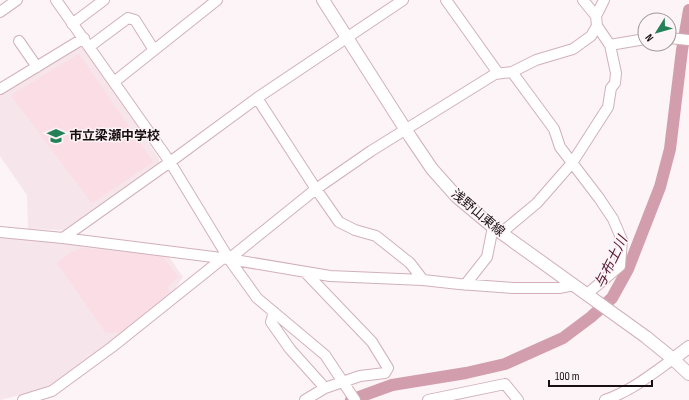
<svg xmlns="http://www.w3.org/2000/svg" width="689" height="400" font-family="'Sofia Sans Condensed','Noto Sans JP',sans-serif">
  <style>
    .built { fill: #f6e5ea }
    .green { fill: #fbdde5 }
    .lines { fill: none; stroke-linecap: round; stroke-linejoin: round }
    .river { stroke: #d29dad; stroke-width: 12 }
    .minor-casing { stroke: #d2b0ba; stroke-width: 12 }
    .major-casing { stroke: #d2b0ba; stroke-width: 14 }
    .minor { stroke: #fff; stroke-width: 10 }
    .major { stroke: #fff; stroke-width: 12 }
    .labels { text-anchor: middle; dominant-baseline: central; stroke-width: 3; stroke-linejoin: round; paint-order: stroke }
    .poi-label { font-size: 13px; font-weight: bold; fill: #190e12; stroke: #fcf4f6; text-anchor: start }
    .street-label { font-size: 13px; fill: #190e12; stroke: #fcf4f6 }
    .water-label { font-size: 14px; font-style: italic; fill: #541530; stroke: #fcf4f6 }
  </style>
  <rect width="100%" height="100%" fill="#fcf4f6"/>
  <path class="built" d="M82,44L159,159V162L63,230L28,229L27,195L0,156V92Z
    M4,234L167,254L183,277L176,287L178,290L51,387L0,400V237Z"/>
  <path class="green" d="M79,54L153,162L92,203L11,95Z
    M82,248L162,256L178,277L167,287L170,292L120,333H106L57,263L71,252Z"/>
  <g class="lines">
    <path class="river" d="M351,400L392,385L466,373L505,364L563,338L591,317L612,298L628,269L660,187L670,149L682,50L689,10"/>
    <g class="minor-casing">
      <path id="minor" d="M56,0L170,162L229,259L257,298L325,355L355,400
        M446,0L498,73
        M0,12L17,0
        M596,16L604,0
        M72,24L104,0
        M669,38L689,40
        M19,41L37,67
        M610,45L645,39
        M89,47L128,18L135,20L154,50
        M512,72L554,129L560,147L599,198L613,219L622,240L620,266L587,294
        M114,82L217,0
        M0,89L84,38
        M257,98L316,189L339,222L355,230L376,236L410,263L423,280
        M0,232L63,238L229,259L330,276L423,280L459,284L513,288H559L574,285
        M501,233L537,203L572,163L608,107L611,88L615,83L616,73L610,45L597,26L596,16L583,0
        M63,238L170,162L257,98L403,0
        M229,259L316,189L371,151L495,74L512,72L536,60L573,49L591,36L597,26
        M465,285L487,257L493,227
        M274,312L271,322L290,349L325,388L360,376L385,373L388,368L372,342L305,272
        M23,400L52,391L112,347L222,259
        M305,400L325,388
        M428,400L505,384L518,400
        M605,400C631,391 652,374 673,359"/>
    </g>
    <g class="major-casing">
      <path id="major" d="M323,0L411,138L432,169L457,197L493,227L646,337L673,359L689,374
        M673,359L689,347"/>
    </g>
    <use href="#minor" class="minor"/>
    <use href="#major" class="major"/>
  </g>
  <defs>
    <g id="school-bare" transform="scale(1.38)"><path d="M0-5L7-2L0 1L-7-2ZM-4 1L0 2.5L4 1V4Q0 6-4 4Z" fill="#248157" stroke="#fcf4f6" stroke-width="2.5" paint-order="stroke"/></g>
  </defs>
  <g fill-rule="evenodd">
    <use href="#school-bare" x="56" y="136"/>
  </g>
  <g class="labels">
    <g class="poi-label">
      <text x="69" y="136">市立梁瀬中学校</text>
    </g>
    <g class="street-label">
      <text transform="translate(478 213) rotate(40)">浅野山東線</text>
    </g>
    <g class="water-label">
      <text transform="translate(611 262) rotate(-64)">与布土川</text>
    </g>
  </g>
  <g transform="translate(657 32) rotate(233)"><circle r="19" fill="#fcf4f6" stroke="#a1989b"/>
  <path d="M0-3L7 15L0 10L-7 15Z" fill="#248157"/>
  <text y="-6" font-size="11" font-weight="bold" text-anchor="middle" fill="#190e12">N</text>
  </g>
  <path d="M549 380v6h103v-6" fill="none" stroke="#190e12" stroke-width="2"/>
  <text x="555" y="380" font-size="12" fill="#190e12" stroke="#fcf4f6" stroke-width="3" paint-order="stroke">100 m</text>
</svg>
